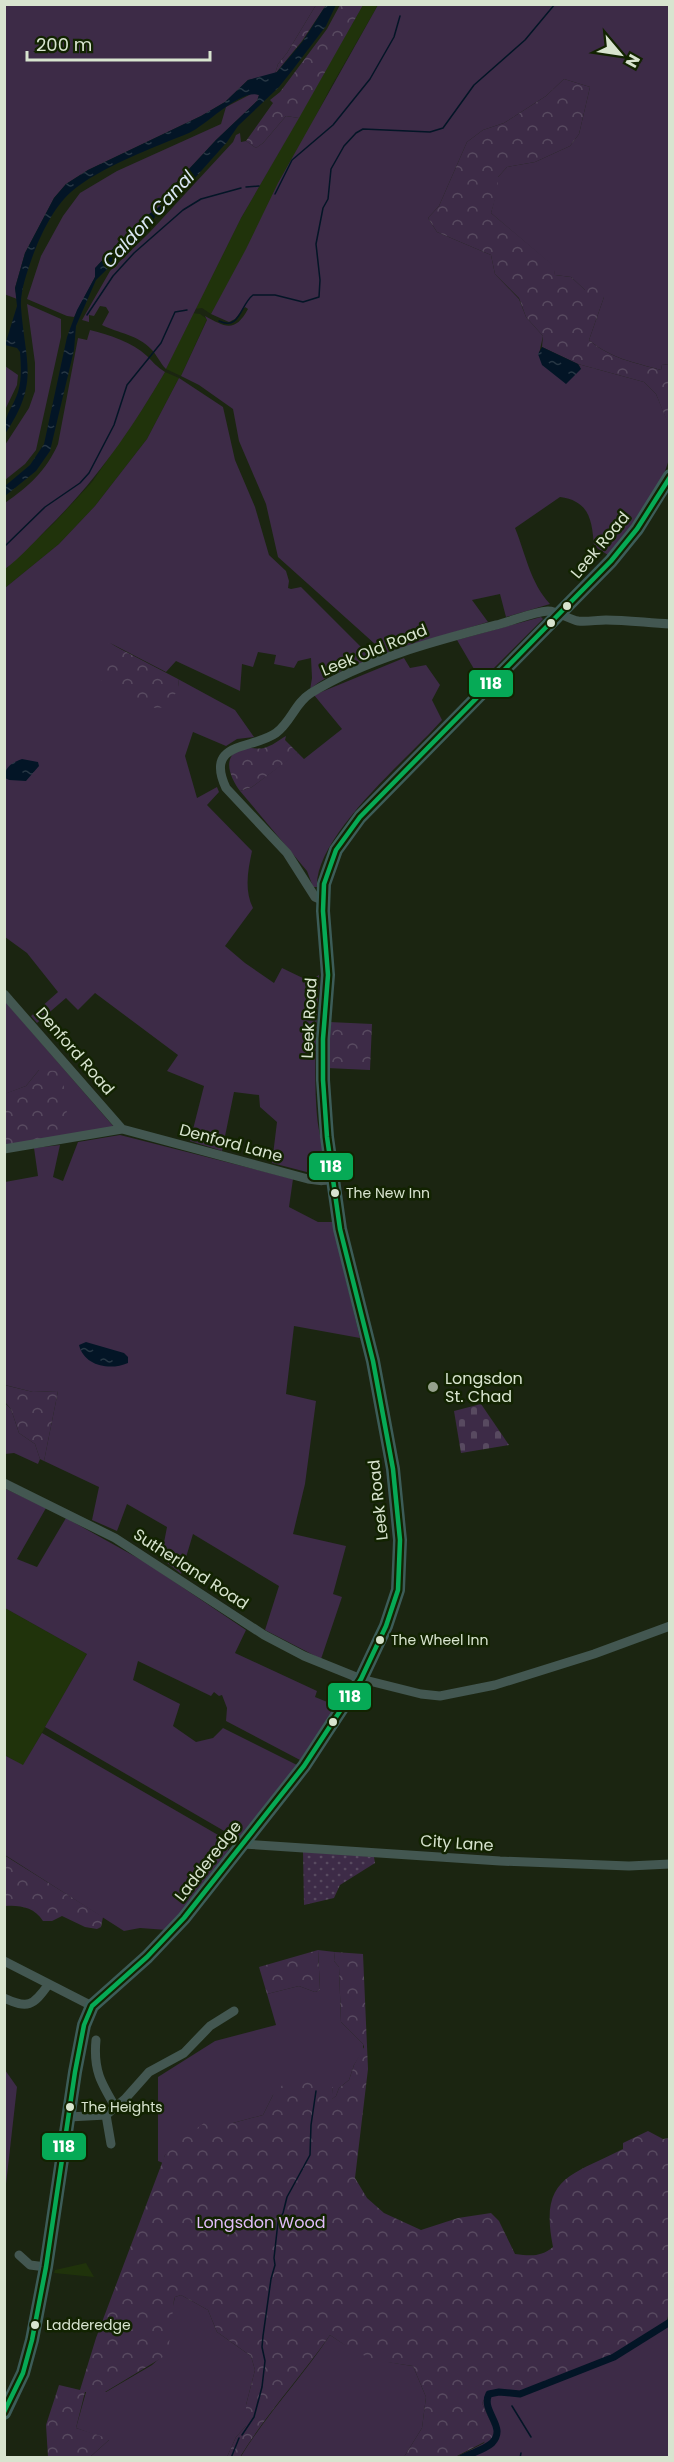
<svg xmlns="http://www.w3.org/2000/svg" width="674" height="2462" font-family="Poppins,sans-serif">
  <style>
    .built { fill: #20330b }
    .grass { fill: #3d2b47 }
    .forest { fill: url(#forest-crowns) }
    .cemetery { fill: url(#cemetery-stones) }
    .park { fill: url(#park-dots) }
    .water { fill: url(#water-ripples) }
    .lines { fill: none; stroke-linecap: round; stroke-linejoin: round }
    .stream { stroke: #031526; stroke-width: 1.5 }
    .canal { stroke: #031526; stroke-width: 7 }
    .minor { stroke: #435751; stroke-width: 9 }
    .highway { stroke: #3c5c58; stroke-width: 14 }
    .bus-1-casing { stroke: #122301; stroke-width: 9 }
    .bus-1 { stroke: #06aa56; stroke-width: 4.5 }
    .bus-dot { fill: #d8e4cf; stroke: #122301; stroke-width: 2 }
    .poi-dot { fill: #96a18c; stroke: #122301; stroke-width: 2 }
    .labels { text-anchor: middle; dominant-baseline: central; stroke-width: 5; stroke-linejoin: round; paint-order: stroke }
    .bus-label { font-size: 14px; fill: #d8e4cf; stroke: #122301; text-anchor: start }
    .street-label { font-size: 16px; fill: #d8e4cf; stroke: #122301 }
    .poi-label { font-size: 16px; fill: #d8e4cf; stroke: #122301; text-anchor: start }
    .park-label { font-size: 16px; fill: #e1bcfa; stroke: #122301 }
    .water-label { font-size: 18px; font-style: italic; fill: #d9e6f4; stroke: #122301 }
    .line-badge { stroke: #122301; stroke-width: 2 }
    .badge-label { font-size: 16px; text-anchor: middle; font-weight: bold; fill: #fff }
  </style>
  <defs>
    <pattern id="forest-crowns" width="20" height="18" patternUnits="userSpaceOnUse" patternTransform="scale(1.5)"><rect width="20" height="18" fill="#3d2b47"/><path d="M2 6a3 3 0 1 1 6 0M12 15a3 3 0 1 1 6 0" fill="none" stroke="#584a60"/></pattern>
    <pattern id="cemetery-stones" width="16" height="16" patternUnits="userSpaceOnUse" patternTransform="scale(1.5)"><rect width="16" height="16" fill="#3d2b47"/><path d="M2 7V4a2 2 0 0 1 4 0v3zM10 15v-3a2 2 0 0 1 4 0v3z" fill="#584a60"/></pattern>
    <pattern id="park-dots" width="8" height="8" patternUnits="userSpaceOnUse" patternTransform="scale(1.5)"><rect width="8" height="8" fill="#3d2b47"/><path d="M2 2h.1M6 6h.1" fill="none" stroke="#584a60" stroke-width="1.8" stroke-linecap="round"/></pattern>
    <pattern id="water-ripples" width="26" height="14" patternUnits="userSpaceOnUse" patternTransform="scale(1.5)"><rect width="26" height="14" fill="#031526"/><path d="M2 4q2-2 4 0t4 0M15 11q2-2 4 0t4 0" fill="none" stroke="#273744"/></pattern>
  </defs>
  <rect width="100%" height="100%" fill="#1b2511"/>
  <path class="built" d="M363,5H378L332,85L231,279L211,314L202,308L195,309L241,218Z
    M192,313L200,314L207,319L181,376L166,369Z
    M165,372L179,378L147,439L95,506L59,544L5,588V569L54,523L92,482L143,408Z
    M5,1608L87,1654L23,1766L5,1755Z
    M86,2263L94,2277L54,2273L55,2270Z"/>
  <path class="grass" d="M4,5H316L287,53L278,64L275,74L248,80L225,102L201,116L88,170L66,184L54,198L25,253L15,288L17,299L4,294Z
    M378,5H669V364L662,365L661,370C633,362 612,359 589,340L604,297L585,290L571,277L555,275L553,266L491,213L497,190L498,177L507,167L535,162L570,146L579,134L590,87L564,79L546,96L504,123L483,130L467,142L439,206L428,218L437,232L491,255L495,274L519,299L526,317L543,336L539,354L581,369L578,364L644,382L656,394L667,420L669,421C669,433 672,448 669,459C659,496 631,527 608,555L594,546C592,521 590,501 560,497L515,528C526,555 530,582 550,604L506,617L500,594L472,600L488,622L385,653L278,557L266,504L239,441L233,409L199,385L181,376L207,320L205,316C225,327 235,333 248,309L245,307L235,319L229,322L211,314L246,249L278,183Z
    M253,93L259,95L257,101L216,140L176,183L175,191L154,213L143,219L98,265L95,277L74,317L67,316L27,299L41,256L63,216L80,193L117,171L221,124L226,107Z
    M286,116L299,118L241,218L166,369C160,363 157,355 151,349C138,335 118,333 102,325L109,312L106,307L100,306L94,316L89,315V322L82,320L110,271L149,233L233,142L236,135L240,133L241,142L246,141L256,148L263,143Z
    M27,304L61,319V337L36,450L25,464L5,480V445L29,408L35,391V363Z
    M90,330C110,335 132,342 147,356C153,362 157,367 165,372C129,433 96,481 45,531C32,544 20,558 5,569V503C29,486 46,471 58,444L78,338L87,340Z
    M5,366L18,375L17,385L5,410Z
    M179,378L223,407L235,460L255,507L269,555L286,571L289,581L288,588L291,589L301,587L373,659C355,666 322,676 310,690L312,678L311,658L298,661L294,668L274,664L276,655L258,652L253,667L242,664L240,691L176,661L166,672L110,643L179,687L178,679L235,710L254,737L237,739L226,746L193,732L185,756L197,798L217,787L219,792L207,805L252,851C248,870 244,890 253,908L225,946L245,963L274,983L282,968L309,981L319,975C317,1023 313,1069 317,1116C318,1132 328,1163 322,1176L272,1163L277,1122L260,1107L259,1095L234,1092L222,1151L190,1141L204,1086L167,1071L178,1055L95,993L78,1010L66,998L37,1023L31,1016L58,992L27,953L5,937V588L59,544L95,506L147,439Z
    M541,617L543,619L481,681L457,640Z
    M404,658L410,668L426,665L440,685L432,700L442,720C408,759 315,835 317,887H313L307,871L240,791L252,787L294,755L298,753L304,759L342,729L314,695Z
    M4,1000L114,1127L63,1137L39,1070L26,1086L5,1094Z
    M120,1135L293,1179L289,1207L318,1222H332L360,1338L294,1326L286,1394L316,1401L305,1484L293,1534L346,1546L333,1594L342,1597L321,1659L265,1630L279,1586L193,1534L181,1574L161,1558L167,1527L127,1504L117,1531L92,1520L99,1487L44,1461L58,1391L33,1392L5,1385V1182L38,1176L34,1148L60,1145L53,1177L63,1181L78,1142Z
    M4,1402L11,1409L19,1433L35,1444L40,1459L38,1464L14,1453L5,1454Z
    M4,1488L46,1508L17,1559L37,1567L66,1518L145,1562L246,1630L235,1653L317,1691L315,1697L337,1706L300,1760L226,1721L227,1708L222,1695L219,1696L214,1692L211,1696L138,1661L133,1680L180,1704L173,1726L196,1742L213,1738L223,1728L297,1765L238,1839L45,1727L87,1654L5,1608Z
    M42,1733L225,1839L229,1847L227,1854L167,1930L140,1928L124,1931L5,1855L4,1755L23,1765Z
    M318,1950L335,1952L334,1961L339,1967L341,2022L363,2044V2051L354,2065L349,2080L339,2088L336,2096L331,2100L333,2087L273,2095L263,2115L233,2123L165,2155L163,2163L158,2161V2077L215,2041L276,2025L267,1994L299,1986L315,1992L320,1990Z
    M5,2070L17,2087L5,2193L4,2070Z
    M181,2295L208,2310L217,2332L251,2356L255,2370L246,2405V2426L236,2437L227,2457H90L109,2440L76,2428L86,2392H106L152,2365L161,2357L175,2297Z
    M669,2325V2457L455,2458L484,2443L492,2425L482,2403L490,2389L634,2346Z
    M330,2335C361,2356 376,2361 413,2366L426,2397L422,2428L404,2457L240,2458C267,2413 302,2378 330,2335Z"/>
  <path class="forest" d="M316,5H326L302,41L275,74L278,64L287,53Z
    M340,5H363L299,118L286,116L263,143L256,148L246,141L273,103L270,100L280,92L327,29Z
    M564,79L590,87L579,134L570,146L535,162L507,167L498,177V190L491,213L554,266L555,275L571,277L585,290L589,285L600,278L604,297L589,340C612,359 632,362 661,370L662,365L669,364V421H667L656,394L644,382L578,364L542,347L543,336L526,317L519,298L495,274L491,255L437,232L428,218L439,206L467,142L483,130L504,123L546,96Z
    M109,643L178,679L179,687L168,707L155,708L101,680Z
    M286,736L285,740L298,753L252,787L240,791C231,779 221,758 240,749C247,746 257,750 264,748C272,746 279,740 286,736Z
    M329,1022L372,1024L370,1070L327,1068Z
    M39,1070L60,1071L68,1103L63,1137L5,1145L4,1094L26,1086Z
    M4,1385L33,1392L58,1391L44,1461L40,1459L35,1444L19,1433L11,1409L5,1402Z
    M4,1855L103,1917L101,1927L97,1929L85,1927L62,1916L52,1921H43C34,1907 20,1905 5,1906Z
    M318,1950L320,1990L315,1992L299,1986L267,1994L259,1967Z
    M335,1952L363,1954L368,2069L355,2178L367,2198L384,2213L421,2230L458,2218L491,2213L499,2221L515,2254C531,2256 541,2257 553,2247C539,2177 570,2176 623,2149V2143L648,2131L663,2139L669,2138L670,2309L665,2327L634,2346L519,2392L490,2390L482,2403L492,2425V2438L455,2457H404L422,2428L426,2397L413,2366L379,2361L355,2352L330,2335C301,2377 266,2414 240,2457H227L236,2437L246,2426V2405L255,2370L251,2356L217,2332L208,2310L181,2295L175,2297L174,2300L168,2354L105,2392H85L76,2428L110,2439L90,2457H48L46,2425L59,2385L80,2390L96,2338L165,2155L183,2138L214,2116L233,2123L263,2115L273,2095L289,2078L333,2087L332,2099L336,2096L339,2088L349,2080L354,2065L364,2047L363,2044L341,2022L339,1967L334,1961Z"/>
  <path class="cemetery" d="M481,1404L509,1445L461,1453L454,1411Z"/>
  <path class="park" d="M303,1850L374,1857L375,1863L340,1885L334,1898L304,1905Z"/>
  <path class="water" d="M326,5H336L326,26L291,72L279,87L238,126L227,142L186,188L177,192L156,215L149,228L96,280L76,326L74,350L50,451L36,471L5,496V486L30,465L44,444L67,337L77,310L95,277V268C109,253 124,235 141,220C153,210 174,201 176,183L216,140L257,101L259,95C240,89 207,125 189,133C155,147 98,168 71,192C53,208 40,236 32,258C27,272 20,292 21,307C25,363 40,382 5,434C4,413 12,410 18,392C22,379 21,365 20,352L17,348L5,345L17,306L15,288L25,253L54,198L66,184L88,170L201,116L225,102L248,80L277,72L303,41Z
    M542,347L578,364L581,369L566,384L542,365L538,354Z
    M22,759L38,762L39,766L26,781L9,780L5,778C4,767 13,762 22,759Z
    M86,1342L124,1353L128,1357V1363C110,1371 84,1366 79,1345Z"/>
  <g class="lines">
    <path class="stream" d="M246,187L259,186
      M275,194L292,160L333,125L370,79L394,37L400,16
      M87,315L113,276L134,253L183,210L201,199L241,188
      M219,321C240,331 240,305 253,295H275L303,302L319,297L320,280L316,244L323,208L328,199L331,169L344,146L356,133L363,129L430,132L443,128L474,85L525,40L555,4
      M4,547L45,507L80,483L89,473L114,425L127,385L161,343L175,312L187,310
      M512,2406L531,2437
      M242,2435L254,2417L262,2387L265,2361L262,2347L263,2336L271,2279L275,2265L274,2258L278,2222L283,2213L287,2197L310,2155L311,2125L316,2091
      M231,2458L239,2438
      M520,2458L521,2453"/>
    <path class="canal" d="M462,2458C471,2453 484,2450 492,2443C508,2427 480,2411 489,2394L499,2392L520,2394L614,2357L670,2322"/>
    <path class="minor" d="M322,900L315,897L287,853L226,788C204,741 252,750 276,733C291,722 295,703 311,693C365,659 439,640 500,624C515,620 533,612 548,611C558,611 568,619 578,621C587,622 597,620 606,620C627,620 648,623 670,624
      M4,994L122,1129
      M4,1149L122,1129L308,1179C316,1180 325,1183 332,1177
      M4,1483L115,1538L264,1635L304,1656L361,1679L421,1694L440,1696L495,1685L594,1654L670,1626
      M243,1844L500,1861L629,1866L670,1864
      M4,1961L92,2006
      M4,1998C28,2009 33,2006 48,1985
      M96,2040C93,2070 101,2083 116,2108
      M106,2115L111,2144
      M69,2117L106,2115L125,2099L149,2072L184,2053L210,2026L234,2011
      M19,2255L30,2265L46,2267"/>
    <path class="highway" d="M4,2413L23,2373L32,2340L46,2267L75,2072L84,2025L92,2006L147,1957L184,1918L304,1766L361,1679L386,1626L398,1590L400,1540L393,1469L373,1361L340,1229L327,1137L323,1080V1039L328,975L323,911L324,884L336,850L360,817L611,561L637,529L670,476"/>
    <g class="bus-1-casing">
      <path id="bus-1" d="M4,2412L23,2373L32,2340L46,2267L75,2072L84,2025L92,2006L147,1957L184,1918L304,1766L361,1679L386,1626L398,1590L400,1540L393,1469L373,1361L340,1229L327,1137L323,1080V1039L328,975L323,911L324,884L336,850L360,817L611,561L637,529L670,477"/>
    </g>
    <use href="#bus-1" class="bus-1"/>
  </g>
  <g class="bus-dot">
    <circle cx="567" cy="606" r="5"/>
    <circle cx="551" cy="623" r="5"/>
    <circle cx="335" cy="1193" r="5"/>
    <circle cx="380" cy="1640" r="5"/>
    <circle cx="333" cy="1722" r="5"/>
    <circle cx="70" cy="2107" r="5"/>
    <circle cx="35" cy="2325" r="5"/>
  </g>
  <circle class="poi-dot" cx="433" cy="1387" r="6"/>
  <g class="labels">
    <g class="bus-label">
      <text x="346" y="1193">The New Inn</text>
      <text x="391" y="1640">The Wheel Inn</text>
      <text x="81" y="2107">The Heights</text>
      <text x="46" y="2325">Ladderedge</text>
    </g>
    <g class="street-label">
      <text transform="translate(600 545) rotate(-50)">Leek Road</text>
      <text transform="translate(374 650) rotate(-22)">Leek Old Road</text>
      <text transform="translate(309 1018) rotate(-87)">Leek Road</text>
      <text transform="translate(75 1051) rotate(49)">Denford Road</text>
      <text transform="translate(231 1143) rotate(15)">Denford Lane</text>
      <text transform="translate(378 1500) rotate(-96)">Leek Road</text>
      <text transform="translate(191 1569) rotate(33)">Sutherland Road</text>
      <text transform="translate(457 1843) rotate(4)">City Lane</text>
      <text transform="translate(208 1861) rotate(-52)">Ladderedge</text>
    </g>
    <g class="poi-label">
      <text x="445" y="1378">Longsdon<tspan x="445" dy="18">St. Chad</tspan></text>
    </g>
    <g class="park-label">
      <text x="261" y="2222">Longsdon Wood</text>
    </g>
    <g class="water-label">
      <text transform="translate(148 219) rotate(-47)">Caldon Canal</text>
    </g>
  </g>
  <g class="line-badge">
    <rect x="468" y="669" width="46" height="29" rx="6" fill="#06aa56"/>
    <rect x="308" y="1152" width="46" height="29" rx="6" fill="#06aa56"/>
    <rect x="327" y="1682" width="45" height="29" rx="6" fill="#06aa56"/>
    <rect x="41" y="2132" width="46" height="29" rx="6" fill="#06aa56"/>
  </g>
  <g class="badge-label">
    <text x="491" y="689">118</text>
    <text x="331" y="1172">118</text>
    <text x="350" y="1702">118</text>
    <text x="64" y="2152">118</text>
  </g>
  <rect width="674" height="2462" fill="none" stroke="#d8e4cf" stroke-width="12"/>
  <g transform="translate(620 54) rotate(119)" stroke="#122301" stroke-width="4.5" paint-order="stroke">
  <path d="M0-4.5L10 22L0 15L-10 22Z" fill="#d8e4cf"/>
  <text y="-9" font-size="16" font-weight="bold" text-anchor="middle" fill="#d8e4cf">N</text>
  </g>
  <path d="M27 51v9h183v-9" fill="none" stroke="#d8e4cf" stroke-width="3"/>
  <text x="36" y="51" font-size="18" fill="#d8e4cf" stroke="#122301" stroke-width="4.5" paint-order="stroke">200 m</text>
</svg>
